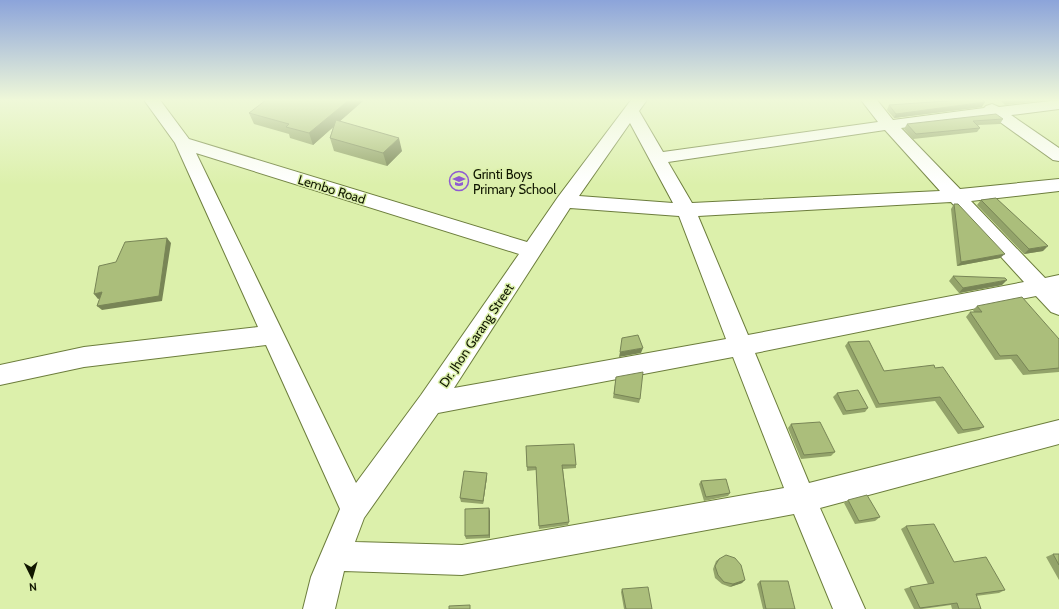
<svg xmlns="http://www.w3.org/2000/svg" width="1059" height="609" font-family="Cabin,sans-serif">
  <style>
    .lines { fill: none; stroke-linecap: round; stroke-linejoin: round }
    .minor-casing { stroke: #6c7d3c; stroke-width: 2 }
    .minor { fill: #fff; fill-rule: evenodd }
    .wall { fill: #93a36a }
    .shaded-wall { fill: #788556 }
    .building { fill: #abbe7b; stroke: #788556 }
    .labels { text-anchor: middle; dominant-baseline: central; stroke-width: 3; stroke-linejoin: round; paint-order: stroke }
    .poi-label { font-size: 13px; fill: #101600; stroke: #dcf0ab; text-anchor: start }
    .street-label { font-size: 13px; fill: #101600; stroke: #dcf0ab }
  </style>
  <rect width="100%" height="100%" fill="#dcf0ab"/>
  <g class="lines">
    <g class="minor-casing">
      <path id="minor" d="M144,100H160L189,139L527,242L558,197L631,100H647L639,111L663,152L878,122L861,100H877L893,120L984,108L986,106L992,104L999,107L1059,100V109L1011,115L1059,148V161L1053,160L993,117L901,128L960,189L1059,179V191L971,201L1045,278L1059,275V315L1051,312L1036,296L755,353L809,483L1059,420V444L820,508L865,609H833L794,514L462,575L344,571L335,609H303L311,577L340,509L266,345L84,367L0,385V365L84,347L258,327L175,143ZM630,123L673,203L579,196ZM885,130L940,191L692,203L668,162ZM196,153L519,254L421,395L356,483ZM951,202L1024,282L748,335L698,216ZM570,208L679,216L726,339L454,388ZM733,357L784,488L462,545L355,542L364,518L438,413Z"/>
    </g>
    <use href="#minor" class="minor"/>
  </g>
  <path class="wall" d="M266,100H364L340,121L402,151L387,166L334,151L330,138L333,127L313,145L290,138L289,134L254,124L249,113Z
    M1000,100H1047L1005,105Z
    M889,105L982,107L894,118L887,110Z
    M1003,119L1000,124L978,125L980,128L977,132L913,139L904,129L907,124Z
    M981,200L1043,251L1024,254L977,205Z
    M954,204L1000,258L957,266L951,209Z
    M953,276L1002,285L959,293L949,281Z
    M977,306L1059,339V372L1023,375L1011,359L995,360L966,317L970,312H974L973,310Z
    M848,342L884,371L935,368L984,427L979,430L958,434L935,401L876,408L845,346Z
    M616,377L640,399L639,403L613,398Z
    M837,393L868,408L865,412L843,415L833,397Z
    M791,424L835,452L831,456L801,459L788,428Z
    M526,446L576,465V468L563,469L569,522L568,525L539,529L536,470L527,471Z
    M487,477L483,504L461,502L460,498Z
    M701,481L730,493L728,496L704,501L699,484Z
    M848,500L880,517L875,521L855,524L844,503Z
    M490,511V538L466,539L465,536Z
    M906,526L954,562L1005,590L999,593L976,596L981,609H952L951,605L922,609H914L904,589L910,587L928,584L901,529Z
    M1053,554H1059V580L1046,557Z
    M719,559L742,583L730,587L722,584L715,578L713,569L716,561Z
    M760,581L795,609H763L757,584Z
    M622,589L652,609H624L621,592Z"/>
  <path class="shaded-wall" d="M349,100H364L313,145L309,133Z
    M985,102L982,107L894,118L896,114Z
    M399,138L402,151L387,166L383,153Z
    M167,238L171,243L162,301L102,310L97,306Z
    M1048,246L1043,251L1024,254L1029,249Z
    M1005,254L1000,258L957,266L961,262Z
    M1007,280L1002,285L959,293L963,288Z
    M102,292L106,297L98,299L94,294Z
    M643,348L641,353L619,357L620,352Z
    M487,473V477L483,504V501Z
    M489,508L490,511V538L489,535Z
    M745,580L742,583L730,587L733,584Z"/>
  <path class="building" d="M266,100H349L309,133L286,127L289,124L249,113Z
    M959,100H983L985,102L896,114L889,105L946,101Z
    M996,114L1003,119L973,121L980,128L916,134L907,124Z
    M336,120L399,138L383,153L330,138Z
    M996,198L1048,246L1029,249L981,200Z
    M954,204H958L1005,254L961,262Z
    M167,238L159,296L97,306L102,292L94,294L99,266L116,262L125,242Z
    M953,276L1005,278L1007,280L963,288Z
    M1022,297L1059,339V368L1029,371L1017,355L1000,356L970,312H982L977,306Z
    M638,335L643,348L620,352L622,338Z
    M869,341L884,371L934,365L935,368L943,367L984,427L963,430L940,397L879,404L848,342Z
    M643,372L640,399L614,394L616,377Z
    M858,390L868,408L846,411L837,393Z
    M820,422L835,452L804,455L791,424Z
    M574,444L576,465H562L569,522L539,526L536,467H527L526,446Z
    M464,471L487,473L483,501L460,498Z
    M726,479L730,493L706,497L701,481Z
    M867,495L880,517L859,521L848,500Z
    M489,508V535L465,536V509Z
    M934,524L954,562L986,557L1005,590L976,594L981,609H959L957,603L920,608L910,587L934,583L906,526Z
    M1053,554H1059V565Z
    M726,555L735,558L741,565L745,580L733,584L724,582L718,575L715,566L719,559Z
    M760,581H788L795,609H766Z
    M648,587L652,609H626L622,589Z
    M470,605V609H449V606Z"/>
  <linearGradient id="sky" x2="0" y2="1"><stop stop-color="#8ca4da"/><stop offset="0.54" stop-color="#eff8d9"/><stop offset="1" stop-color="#eff8d9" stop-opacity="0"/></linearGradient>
  <rect width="1059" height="185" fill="url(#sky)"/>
  <defs>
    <g id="school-ring" transform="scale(1)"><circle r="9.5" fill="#dcf0ab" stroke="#8f5ad2" stroke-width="1.5"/><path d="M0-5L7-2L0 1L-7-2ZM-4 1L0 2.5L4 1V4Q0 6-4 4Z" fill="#8f5ad2"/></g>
  </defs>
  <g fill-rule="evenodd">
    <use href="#school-ring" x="459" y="181"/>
  </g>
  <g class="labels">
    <g class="poi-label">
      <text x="473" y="174">Grinti Boys<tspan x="473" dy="15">Primary School</tspan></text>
    </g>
    <g class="street-label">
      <text transform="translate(332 189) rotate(17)">Lembo Road</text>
      <text transform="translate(476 335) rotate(-56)">Dr. Jhon Garang Street</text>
    </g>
  </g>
  <g transform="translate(32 577) rotate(175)" stroke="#dcf0ab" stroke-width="3" paint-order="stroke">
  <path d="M0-3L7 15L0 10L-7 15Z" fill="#101600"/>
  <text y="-6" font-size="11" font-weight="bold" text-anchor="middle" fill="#101600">N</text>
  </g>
</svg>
